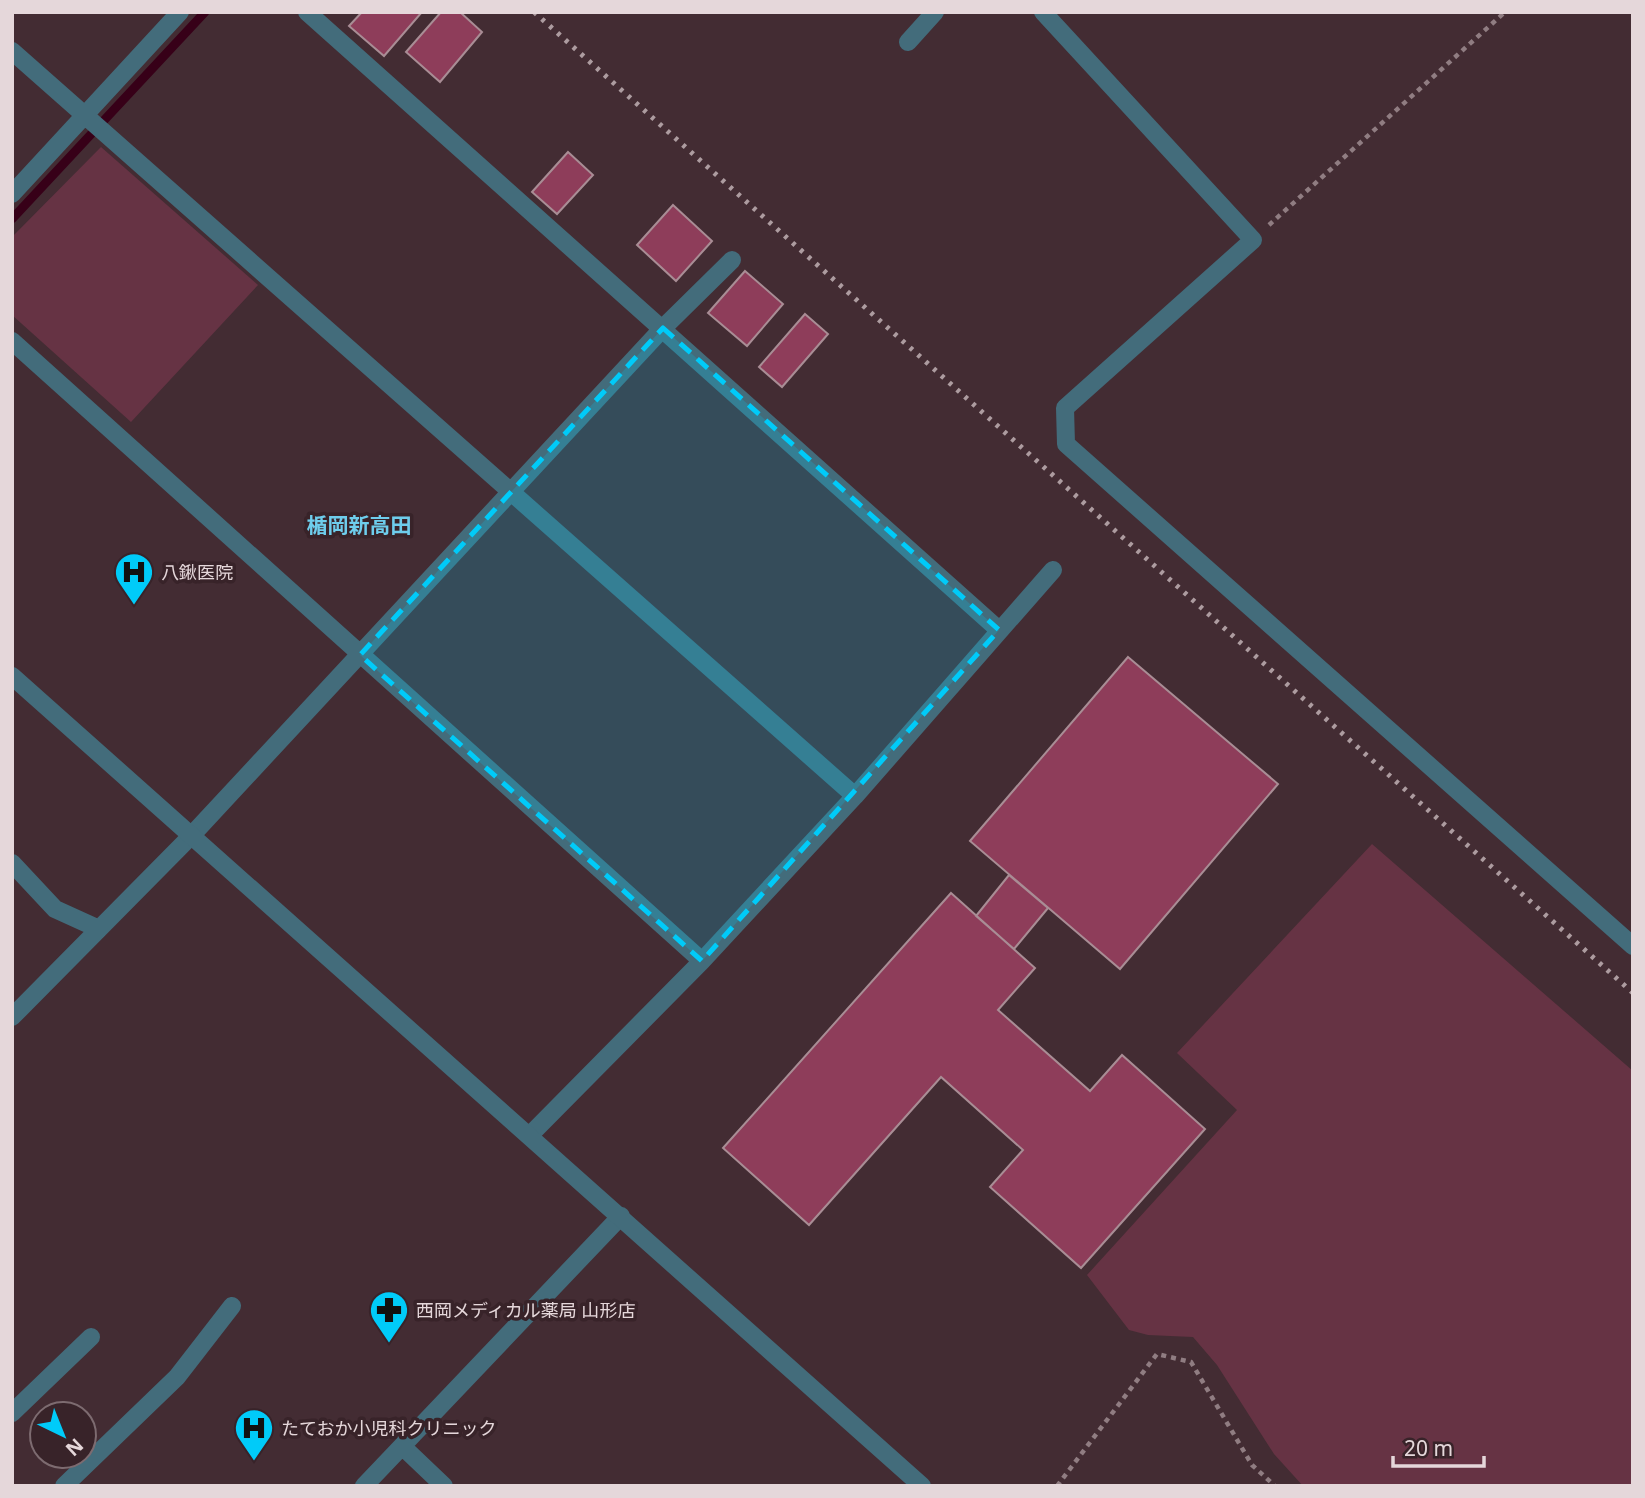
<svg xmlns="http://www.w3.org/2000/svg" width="1645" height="1498" font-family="'Noto Sans','Noto Sans JP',sans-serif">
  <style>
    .green { fill: #634 }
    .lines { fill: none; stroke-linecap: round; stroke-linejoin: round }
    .stream { stroke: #370018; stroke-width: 9 }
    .building { fill: #8e3d5a; stroke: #a98d95; stroke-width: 2 }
    .path { stroke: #907d82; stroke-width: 4.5; stroke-dasharray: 5 5; stroke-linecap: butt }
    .minor { stroke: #436c7b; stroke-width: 18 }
    .tertiary { stroke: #436c7b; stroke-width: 18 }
    .rail { stroke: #ad9ca0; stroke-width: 5; stroke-dasharray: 3.5 7; stroke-linecap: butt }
    .marked { fill: #00cbf9; fill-opacity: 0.2; stroke: #00cbf9; stroke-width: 5; stroke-dasharray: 14 9; stroke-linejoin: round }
    .labels { text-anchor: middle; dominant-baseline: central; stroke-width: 7; stroke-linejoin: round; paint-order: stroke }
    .poi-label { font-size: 18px; fill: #e5d7da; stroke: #382329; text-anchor: start }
    .quarter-label { font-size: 21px; font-weight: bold; fill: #6ecdec; stroke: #382329 }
  </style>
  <rect width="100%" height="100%" fill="#432c33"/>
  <path class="green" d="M101,147L258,285L131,422L12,315V237Z
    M1372,844L1633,1071V1486H1303L1274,1454L1217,1365L1193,1337L1148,1335L1129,1330L1087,1275L1237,1110L1177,1053Z"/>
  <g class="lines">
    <path class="stream" d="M12,219L205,12"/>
  </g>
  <path class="building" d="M362,12H422L384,56L349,26Z
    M441,12H460L482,32L440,82L406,52Z
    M568,152L593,175L557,214L532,192Z
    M673,205L712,241L676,281L637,245Z
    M745,271L783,304L747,346L708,313Z
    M805,314L828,334L782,387L759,367Z
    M1128,657L1278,784L1120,969L970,841Z
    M1009,875L1048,908L1014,949L976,916Z
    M951,893L1035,968L998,1010L1090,1091L1122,1055L1205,1129L1081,1268L990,1187L1023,1150L941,1077L809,1225L723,1148Z"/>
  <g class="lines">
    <path class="path" d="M1269,225L1505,12
      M1057,1486L1157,1354L1191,1362L1252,1465L1275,1486"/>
    <path class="minor" d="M307,12L999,630
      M1043,12L1253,240L1065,408L1066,444L1633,946
      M908,42L935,12
      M12,51L855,796L702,961L530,1135
      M12,194L180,12
      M12,341L702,961
      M855,796L1053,570
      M12,863L55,909L99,929
      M12,1017L191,836L663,328L732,260
      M12,1413L91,1337
      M402,1446L444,1486
      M64,1486L177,1377L232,1306
      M364,1486L621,1216"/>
    <path class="tertiary" d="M12,676L922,1486"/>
    <path class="rail" d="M534,12L1633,993"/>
  </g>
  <path class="marked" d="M663,328L999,630L702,961L360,655Z"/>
  <defs>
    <g id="hospital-pin" transform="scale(2.0125)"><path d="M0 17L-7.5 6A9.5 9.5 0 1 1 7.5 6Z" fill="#00cbf9" stroke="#382329"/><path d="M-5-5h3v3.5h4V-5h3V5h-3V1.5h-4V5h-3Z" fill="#111"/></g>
    <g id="pharmacy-pin" transform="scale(2.0125)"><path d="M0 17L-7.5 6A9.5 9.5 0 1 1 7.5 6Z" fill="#00cbf9" stroke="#382329"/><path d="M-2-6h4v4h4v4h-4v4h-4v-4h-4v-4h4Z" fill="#111"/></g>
  </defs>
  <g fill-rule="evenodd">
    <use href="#hospital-pin" x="134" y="572"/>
    <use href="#pharmacy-pin" x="389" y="1310"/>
    <use href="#hospital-pin" x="254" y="1428"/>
  </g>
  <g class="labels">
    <g class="poi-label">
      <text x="161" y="572">八鍬医院</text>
      <text x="416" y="1310">西岡メディカル薬局 山形店</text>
      <text x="281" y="1428">たておか小児科クリニック</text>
    </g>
    <g class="quarter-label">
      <text x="359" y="525">楯岡新高田</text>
    </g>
  </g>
  <rect width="1645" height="1498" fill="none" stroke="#e5d7da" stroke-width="28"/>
  <g transform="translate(63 1435) rotate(137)"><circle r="33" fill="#382329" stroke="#7d6b70" stroke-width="2"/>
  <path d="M0-5L12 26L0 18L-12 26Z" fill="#00cbf9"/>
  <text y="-10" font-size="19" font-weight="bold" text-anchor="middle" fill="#e5d7da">N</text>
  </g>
  <path d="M1393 1456v10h91v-10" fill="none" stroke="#e5d7da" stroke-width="3.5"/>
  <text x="1404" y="1456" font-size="21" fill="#e5d7da" stroke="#382329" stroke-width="5" paint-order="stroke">20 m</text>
</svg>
